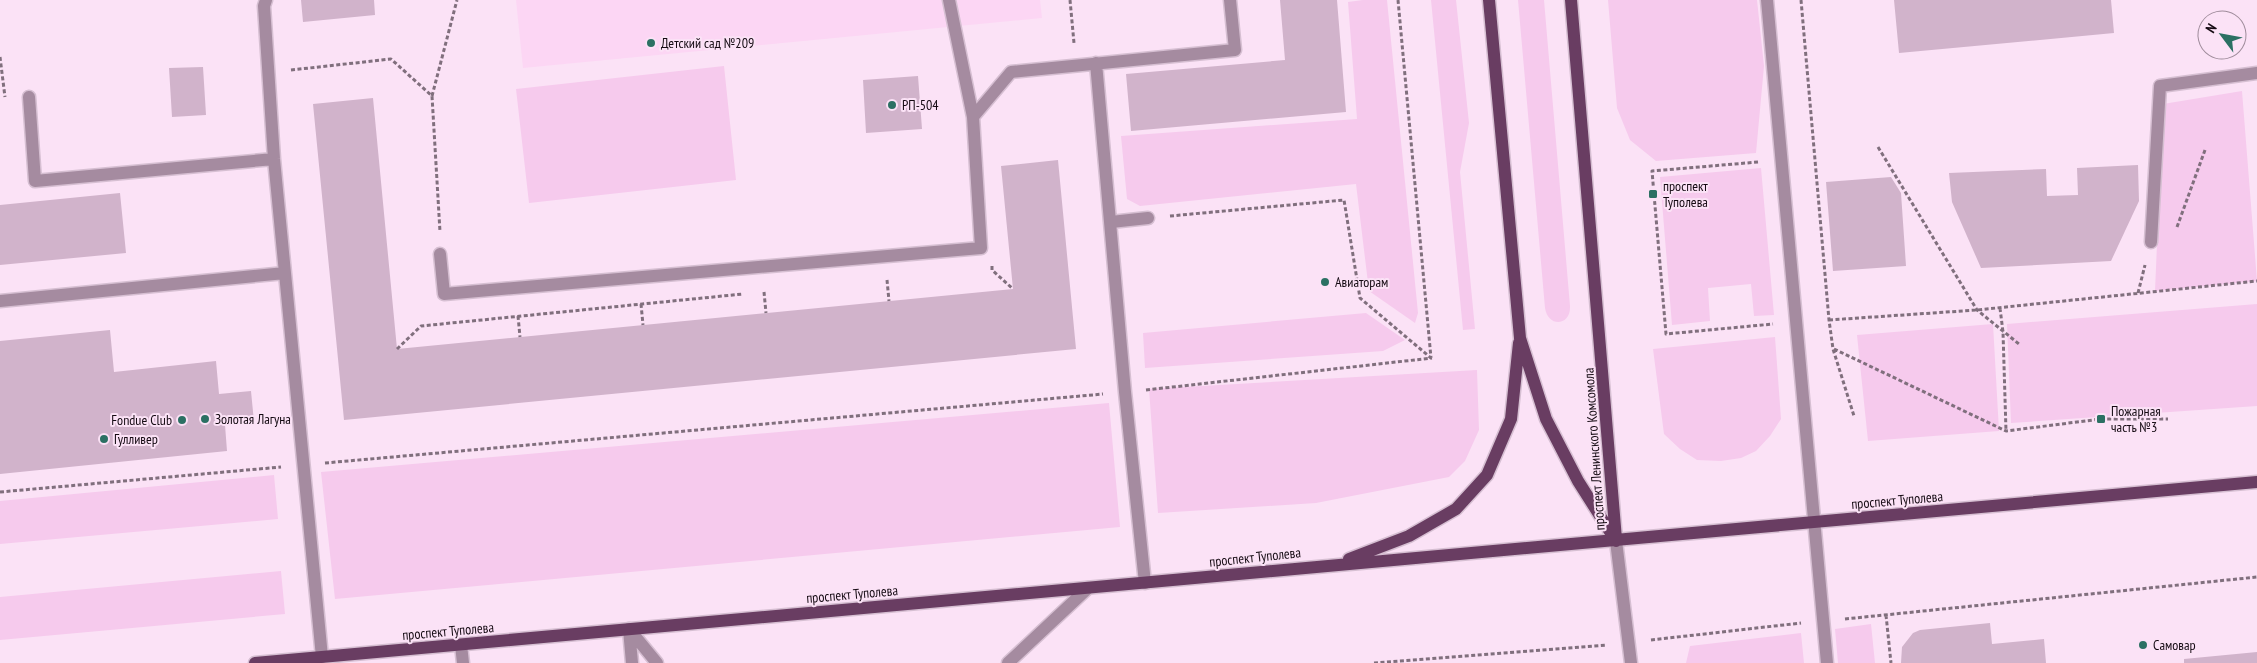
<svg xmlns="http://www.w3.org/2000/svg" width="2257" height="663" font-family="'PT Sans Narrow',sans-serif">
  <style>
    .built { fill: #fcd6f4 }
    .green { fill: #f6caed }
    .building { fill: #d1b3cb }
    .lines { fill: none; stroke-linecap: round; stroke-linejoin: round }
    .minor-casing { stroke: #d6bfd2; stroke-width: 15 }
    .major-casing { stroke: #d6bfd2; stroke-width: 15 }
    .path { stroke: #806f7d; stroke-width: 3; stroke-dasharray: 4 2.5; stroke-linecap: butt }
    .minor { stroke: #a58ba0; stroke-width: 12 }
    .major { stroke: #693d62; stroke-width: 12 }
    .poi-dot { fill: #2b7063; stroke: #fbe2f6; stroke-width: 2 }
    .labels { text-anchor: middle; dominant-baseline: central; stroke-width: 4; stroke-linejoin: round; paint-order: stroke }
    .poi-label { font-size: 14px; fill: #140a12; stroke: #fbe2f6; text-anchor: start }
    .street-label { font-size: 14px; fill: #140a12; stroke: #fbe2f6 }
  </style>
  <rect width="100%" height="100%" fill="#fbe2f6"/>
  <path class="built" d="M516,0H1040L1042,18L523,68Z"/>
  <path class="green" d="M1363,0H1387L1418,313L1415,323L1369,291L1356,184L1140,206L1127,199L1121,136L1357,119L1348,2Z
    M1431,0H1456L1469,123L1460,172L1475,329L1463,330Z
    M1518,0H1544L1570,306C1571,326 1548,328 1545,308Z
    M1608,0H1757L1764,66L1756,153L1656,161L1630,140L1617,108Z
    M724,66L736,180L529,203L516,89Z
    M2242,91L2257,281L2155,291L2163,104Z
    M1761,168L1774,315L1754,316L1751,284L1708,288L1710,321L1672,325L1660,177Z
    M2257,304V406L2011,423L2007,324Z
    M1366,313L1405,340L1383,351L1145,368L1143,333Z
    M1993,324L1999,431L1868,441L1857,335Z
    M1775,337L1781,419L1770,436L1756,451L1741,458L1721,461L1697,460L1680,449L1664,434L1653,349Z
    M1477,370L1479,430L1465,461L1449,477L1316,503L1158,513L1149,389Z
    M1109,403L1120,527L335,599L321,472Z
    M274,475L278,519L0,544V501Z
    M281,571L285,614L0,640V597Z
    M1871,624L1875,663H1838L1835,629Z
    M1801,633L1804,663H1686L1690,646Z"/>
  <path class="building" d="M301,0H374L375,15L303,22Z
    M1280,0H1337L1346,112L1131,131L1126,74L1285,60Z
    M1894,0H2111L2114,33L1899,53Z
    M203,67L206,115L172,117L169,68Z
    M918,76L922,129L866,133L863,80Z
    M373,98L397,349L1013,289L1001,166L1058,160L1076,349L344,420L313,104Z
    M2138,165L2139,201L2111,261L1981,268L1952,202L1949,173L2046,169L2047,196L2078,195L2077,168Z
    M1891,177L1901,193L1906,266L1833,271L1826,182Z
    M120,193L126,253L0,265V205Z
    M110,330L114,372L216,361L219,394L251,391L254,422L225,425L227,451L0,474V341Z
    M1990,623L1992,644L2044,639L2046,663H1901L1902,647L1913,633L1920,630Z
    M2257,652V663H2184V659Z"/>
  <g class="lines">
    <g class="minor-casing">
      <path id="minor" d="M266,0L264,6L274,159L322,657
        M949,0L973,117
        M1767,0L1827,663
        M1096,63L1125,392L1145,583
        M29,97L35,181L274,159
        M1111,222L1148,218
        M2151,242L2160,86L2257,73
        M440,254L444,294L981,248L973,117L1011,72L1235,50L1230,0
        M0,301L285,273
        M1616,541L1631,663
        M629,629L657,663
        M629,629L632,663
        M461,645L463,663
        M1008,663L1088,588"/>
    </g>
    <g class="major-casing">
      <path id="major" d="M1489,0L1520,338L1546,419L1578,481L1616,541
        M1571,0L1616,539
        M1349,559L1409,536L1456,509L1487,475L1511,419L1519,343
        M255,663L2257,482"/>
    </g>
    <path class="path" d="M1070,0L1074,43
      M1398,0L1431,358
      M1801,0L1829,320L1833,349L1854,416
      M0,57L5,97
      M291,70L391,59L432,96L440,232
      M432,96L457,0
      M1878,147L1977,310L2019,344
      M1758,162L1652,171L1666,334L1773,324
      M1170,216L1344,200L1360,298L1431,358
      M2177,227L2205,150
      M992,266V270L1013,289
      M887,280L889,301
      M764,292L766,313
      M2138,293L2145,265
      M641,304L643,325
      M2000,308L2003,332L2006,431
      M518,316L520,337
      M1829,320L1977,310L2257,281
      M397,349L421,326L743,294
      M1834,349L2006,431L2101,419H2168
      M1146,390L1432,358
      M325,463L1103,394
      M0,492L281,467
      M1886,615L1891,663
      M1845,619L2257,577
      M1651,640L1801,623
      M1374,663L1607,645"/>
    <use href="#minor" class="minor"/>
    <use href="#major" class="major"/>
  </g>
  <g class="poi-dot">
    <circle cx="651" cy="43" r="5"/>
    <circle cx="892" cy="105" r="5"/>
    <rect x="1648" y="189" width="10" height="10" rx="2.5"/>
    <circle cx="1325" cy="282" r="5"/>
    <circle cx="205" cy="419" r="5"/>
    <rect x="2096" y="414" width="10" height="10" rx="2.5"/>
    <circle cx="182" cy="420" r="5"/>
    <circle cx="104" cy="439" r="5"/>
    <circle cx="2143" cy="645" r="5"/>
  </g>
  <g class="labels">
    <g class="poi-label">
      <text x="661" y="43">Детский сад №209</text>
      <text x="902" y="105">РП-504</text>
      <text x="1663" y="186">проспект<tspan x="1663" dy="16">Туполева</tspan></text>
      <text x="1335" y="282">Авиаторам</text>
      <text x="2111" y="411">Пожарная<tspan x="2111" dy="16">часть №3</tspan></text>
      <text x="215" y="419">Золотая Лагуна</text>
      <text x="172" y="420" text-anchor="end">Fondue Club</text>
      <text x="114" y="439">Гулливер</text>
      <text x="2153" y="645">Самовар</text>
    </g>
    <g class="street-label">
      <text transform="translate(1594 449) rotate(-94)">проспект Ленинского Комсомола</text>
      <text transform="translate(1897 500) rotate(-5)">проспект Туполева</text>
      <text transform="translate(1255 557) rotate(-6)">проспект Туполева</text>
      <text transform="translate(852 594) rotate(-5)">проспект Туполева</text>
      <text transform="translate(448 631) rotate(-5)">проспект Туполева</text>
    </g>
  </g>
  <g transform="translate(2222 35) rotate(302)"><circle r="24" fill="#fbe2f6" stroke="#9f8c9b"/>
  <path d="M0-4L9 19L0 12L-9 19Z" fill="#2b7063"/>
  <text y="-8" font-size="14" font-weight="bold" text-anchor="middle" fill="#140a12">N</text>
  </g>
</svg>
